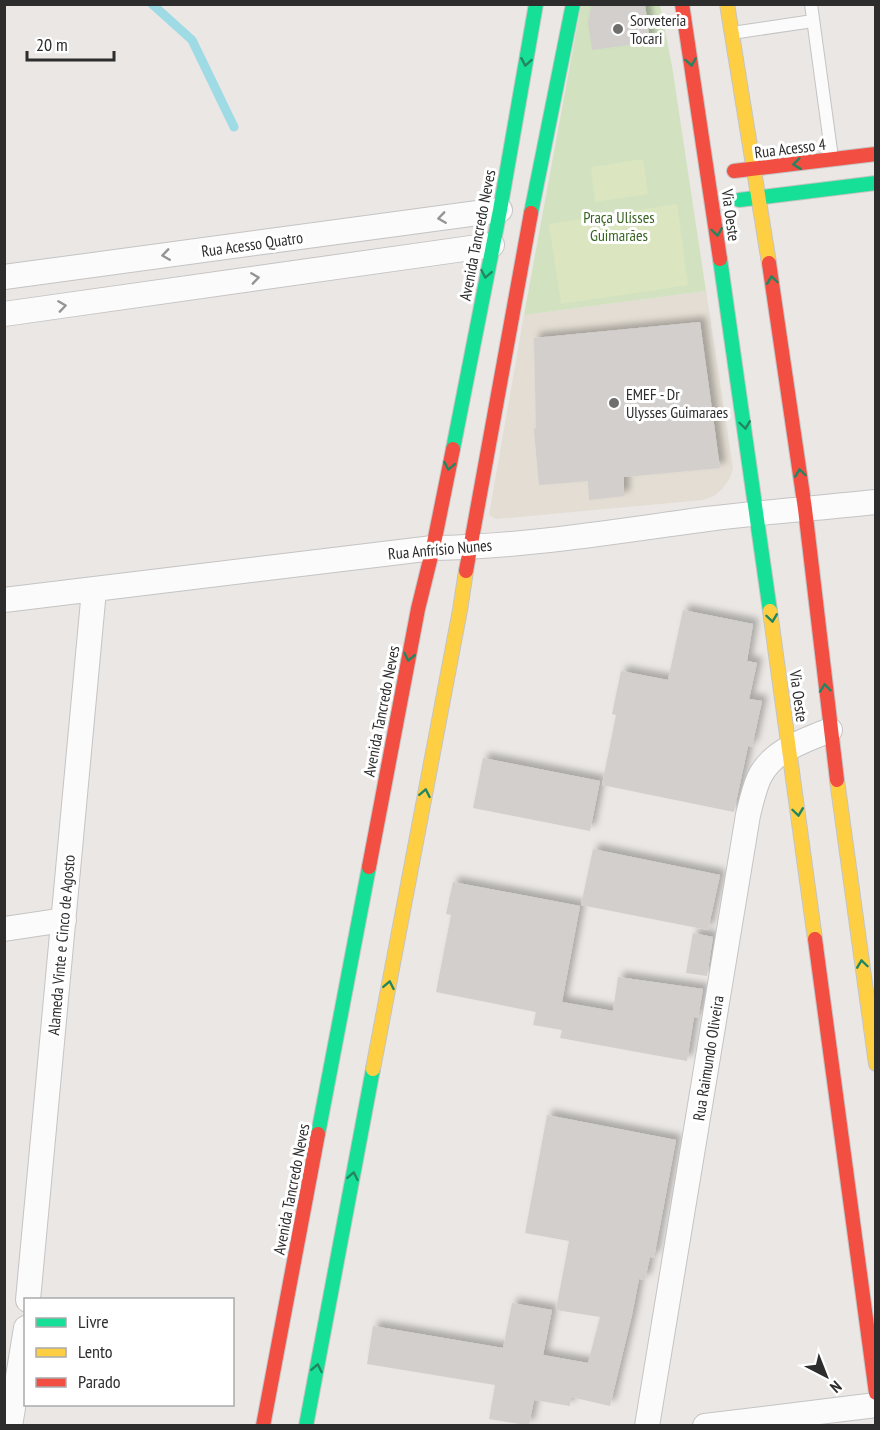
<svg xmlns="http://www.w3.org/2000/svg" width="880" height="1430" font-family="'PT Sans Narrow',sans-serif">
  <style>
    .education { fill: #e3ddd3 }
    .green { fill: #d2e2c0 }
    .pitch { fill: #dbe5bf }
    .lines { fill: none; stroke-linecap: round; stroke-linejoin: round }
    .stream { stroke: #9edbe4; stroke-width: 9 }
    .building { fill: #d2cfcd; filter: url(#shadow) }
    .lane-casing { stroke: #c5c4c4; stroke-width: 14 }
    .street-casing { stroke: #c5c4c4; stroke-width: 26 }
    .fast-casing { stroke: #c5c4c4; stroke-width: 16 }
    .slow-casing { stroke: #c5c4c4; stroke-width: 16 }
    .jam-casing { stroke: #c5c4c4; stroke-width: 16 }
    .lane { stroke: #fcfbfb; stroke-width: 12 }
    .street { stroke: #fcfbfb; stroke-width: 24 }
    .fast { stroke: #16e098; stroke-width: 14 }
    .slow { stroke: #ffcf43; stroke-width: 14 }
    .jam { stroke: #f24e42; stroke-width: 14 }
    .oneway { stroke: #228662 }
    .oneway2 { stroke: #949494 }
    .poi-dot { fill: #6f6e6d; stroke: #fff; stroke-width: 2 }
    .labels { text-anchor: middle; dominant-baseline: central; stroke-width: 6; stroke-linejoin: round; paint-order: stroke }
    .poi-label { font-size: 16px; fill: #2d2d2d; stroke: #fff; text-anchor: start }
    .street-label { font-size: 16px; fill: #2d2d2d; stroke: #fff }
    .park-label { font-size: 16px; fill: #386522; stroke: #fff }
  </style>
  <defs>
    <filter id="shadow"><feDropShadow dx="5.5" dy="-5.5" stdDeviation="3" flood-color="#0004"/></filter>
  </defs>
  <rect width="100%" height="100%" fill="#eae7e4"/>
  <path class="education" d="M706,291L733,469L729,480L722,489L714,496L703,500L496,519L489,515L524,315Z"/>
  <path class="green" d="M581,5H660L672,66L706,291L524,315Z"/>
  <path class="pitch" d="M643,159L648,194L595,202L591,167Z
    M677,204L688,285L561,304L549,224Z"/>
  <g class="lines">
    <path class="stream" d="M152,4L192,40L234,127"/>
  </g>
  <path class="building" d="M610,4H645L650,42L592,50L588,23L591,7Z
    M700,322L720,468L624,477V496L589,500L588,481L539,485L534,429L536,428L534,338Z
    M683,610L753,624L747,661L757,663L749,699L762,701L752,747L748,746L734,812L602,785L616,715L612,714L621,671L668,680Z
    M483,758L600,781L590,831L473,808Z
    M593,849L720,875L708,930L581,905Z
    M453,882L580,906L562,1002L613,1011L618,977L703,989L698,1018L694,1017L687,1061L560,1038L562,1030L533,1025L536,1012L436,992L451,915L446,914Z
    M693,933L713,937L707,976L686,973Z
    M547,1115L676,1140L654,1258L650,1257L645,1280L639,1279L632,1315L610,1406L571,1397L570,1406L534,1400L529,1425H526L489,1419L495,1385L367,1364L373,1326L503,1348L512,1303L552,1310L543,1355L588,1363L600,1317L556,1310L569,1241L525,1233Z"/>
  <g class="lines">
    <g class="lane-casing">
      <path id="lane" d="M811,4L832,158
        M732,33L813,21"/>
    </g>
    <g class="street-casing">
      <path id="street" d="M4,277L500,210
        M4,314L492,245
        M4,600L433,548C524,547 616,531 707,519C763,512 819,508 876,502
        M4,929L64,920
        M28,1300L94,590
        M10,1426L26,1328
        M647,1426L748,815C751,803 754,789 759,778C772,750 804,741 830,730
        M705,1426L876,1405"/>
    </g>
    <g class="fast-casing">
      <path id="fast" d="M739,200L876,183
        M531,213L573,4
        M720,259L770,611
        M453,449L500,210L536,4
        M318,1134L369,867
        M306,1426L373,1069"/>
    </g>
    <g class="slow-casing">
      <path id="slow" d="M727,4L769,263
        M770,611L815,939
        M837,780L876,1064
        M373,1069L460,610L466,571"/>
    </g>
    <g class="jam-casing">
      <path id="jam" d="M682,4L720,259
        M734,171L876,154
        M769,263L805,509L837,780
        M466,571L531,213
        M369,867L418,609L433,548L453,449
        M815,939L876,1393
        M263,1426L318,1134"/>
    </g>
    <use href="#lane" class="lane"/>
    <use href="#street" class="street"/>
    <use href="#fast" class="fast"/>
    <use href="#slow" class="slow"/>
    <use href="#jam" class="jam"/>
  </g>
  <defs><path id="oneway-chevron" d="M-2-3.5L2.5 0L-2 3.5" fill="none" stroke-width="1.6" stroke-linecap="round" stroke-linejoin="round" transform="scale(1.5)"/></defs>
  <g class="oneway">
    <use href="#oneway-chevron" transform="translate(526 62) rotate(100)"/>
    <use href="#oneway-chevron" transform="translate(691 62) rotate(81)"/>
    <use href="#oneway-chevron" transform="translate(797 164) rotate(173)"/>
    <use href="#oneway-chevron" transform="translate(717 232) rotate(82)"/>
    <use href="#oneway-chevron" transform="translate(486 274) rotate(101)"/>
    <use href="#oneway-chevron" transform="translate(772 280) rotate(-98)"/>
    <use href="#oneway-chevron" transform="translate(745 425) rotate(82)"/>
    <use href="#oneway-chevron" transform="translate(449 466) rotate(101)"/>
    <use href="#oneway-chevron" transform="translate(800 473) rotate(-98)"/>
    <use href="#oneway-chevron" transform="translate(772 618) rotate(82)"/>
    <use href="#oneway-chevron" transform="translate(409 657) rotate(101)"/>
    <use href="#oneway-chevron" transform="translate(825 688) rotate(-96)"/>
    <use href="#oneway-chevron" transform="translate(425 793) rotate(-79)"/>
    <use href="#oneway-chevron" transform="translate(798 812) rotate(82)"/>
    <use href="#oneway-chevron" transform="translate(862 964) rotate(-98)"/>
    <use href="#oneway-chevron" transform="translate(389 985) rotate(-79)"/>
    <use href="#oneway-chevron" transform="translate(353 1176) rotate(-79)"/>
    <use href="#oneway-chevron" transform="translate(317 1368) rotate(-79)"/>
  </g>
  <g class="oneway2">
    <use href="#oneway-chevron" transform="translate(442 218) rotate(172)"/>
    <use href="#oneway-chevron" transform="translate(166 255) rotate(172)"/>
    <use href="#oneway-chevron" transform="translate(255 278) rotate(-8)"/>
    <use href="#oneway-chevron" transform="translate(62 306) rotate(-8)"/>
  </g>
  <g class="poi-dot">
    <circle cx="618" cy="29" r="6"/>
    <circle cx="614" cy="403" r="6"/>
  </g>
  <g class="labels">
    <g class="poi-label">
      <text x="630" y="20">Sorveteria<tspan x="630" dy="18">Tocari</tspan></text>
      <text x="626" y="394">EMEF - Dr<tspan x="626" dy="18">Ulysses Guimaraes</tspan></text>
    </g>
    <g class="street-label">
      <text transform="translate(790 148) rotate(-7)">Rua Acesso 4</text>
      <text transform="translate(731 215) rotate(82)">Via Oeste</text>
      <text transform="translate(477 235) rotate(-79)">Avenida Tancredo Neves</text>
      <text transform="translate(252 244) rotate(-8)">Rua Acesso Quatro</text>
      <text transform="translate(440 549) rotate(-5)">Rua Anfrísio Nunes</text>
      <text transform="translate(799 696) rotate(82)">Via Oeste</text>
      <text transform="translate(381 711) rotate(-79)">Avenida Tancredo Neves</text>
      <text transform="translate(61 945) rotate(-85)">Alameda Vinte e Cinco de Agosto</text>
      <text transform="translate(708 1058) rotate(-81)">Rua Raimundo Oliveira</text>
      <text transform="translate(291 1189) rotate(-79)">Avenida Tancredo Neves</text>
    </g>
    <g class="park-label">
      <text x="619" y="217">Praça Ulisses<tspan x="619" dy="18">Guimarães</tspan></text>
    </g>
  </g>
  <rect width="880" height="1430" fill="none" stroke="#2d2d2d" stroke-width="12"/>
  <rect x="24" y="1298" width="210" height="108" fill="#ffffff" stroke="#ababab" stroke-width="1.5"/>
  <rect x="36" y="1318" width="30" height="9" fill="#16e098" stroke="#ababab" stroke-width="1.5"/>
  <text x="78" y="1328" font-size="18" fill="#2d2d2d">Livre</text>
  <rect x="36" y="1348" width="30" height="9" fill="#ffcf43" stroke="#ababab" stroke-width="1.5"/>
  <text x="78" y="1358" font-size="18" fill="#2d2d2d">Lento</text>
  <rect x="36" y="1378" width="30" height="9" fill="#f24e42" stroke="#ababab" stroke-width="1.5"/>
  <text x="78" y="1388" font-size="18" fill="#2d2d2d">Parado</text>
  <g transform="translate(826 1376) rotate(138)" stroke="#ffffff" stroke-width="4.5" paint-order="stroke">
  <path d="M0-4.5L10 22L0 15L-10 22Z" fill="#2d2d2d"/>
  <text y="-9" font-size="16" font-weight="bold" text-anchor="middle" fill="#2d2d2d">N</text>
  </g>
  <path d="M27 51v9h87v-9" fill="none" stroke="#2d2d2d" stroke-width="3"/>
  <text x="36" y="51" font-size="18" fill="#2d2d2d" stroke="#ffffff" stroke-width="4.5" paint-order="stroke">20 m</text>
</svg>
